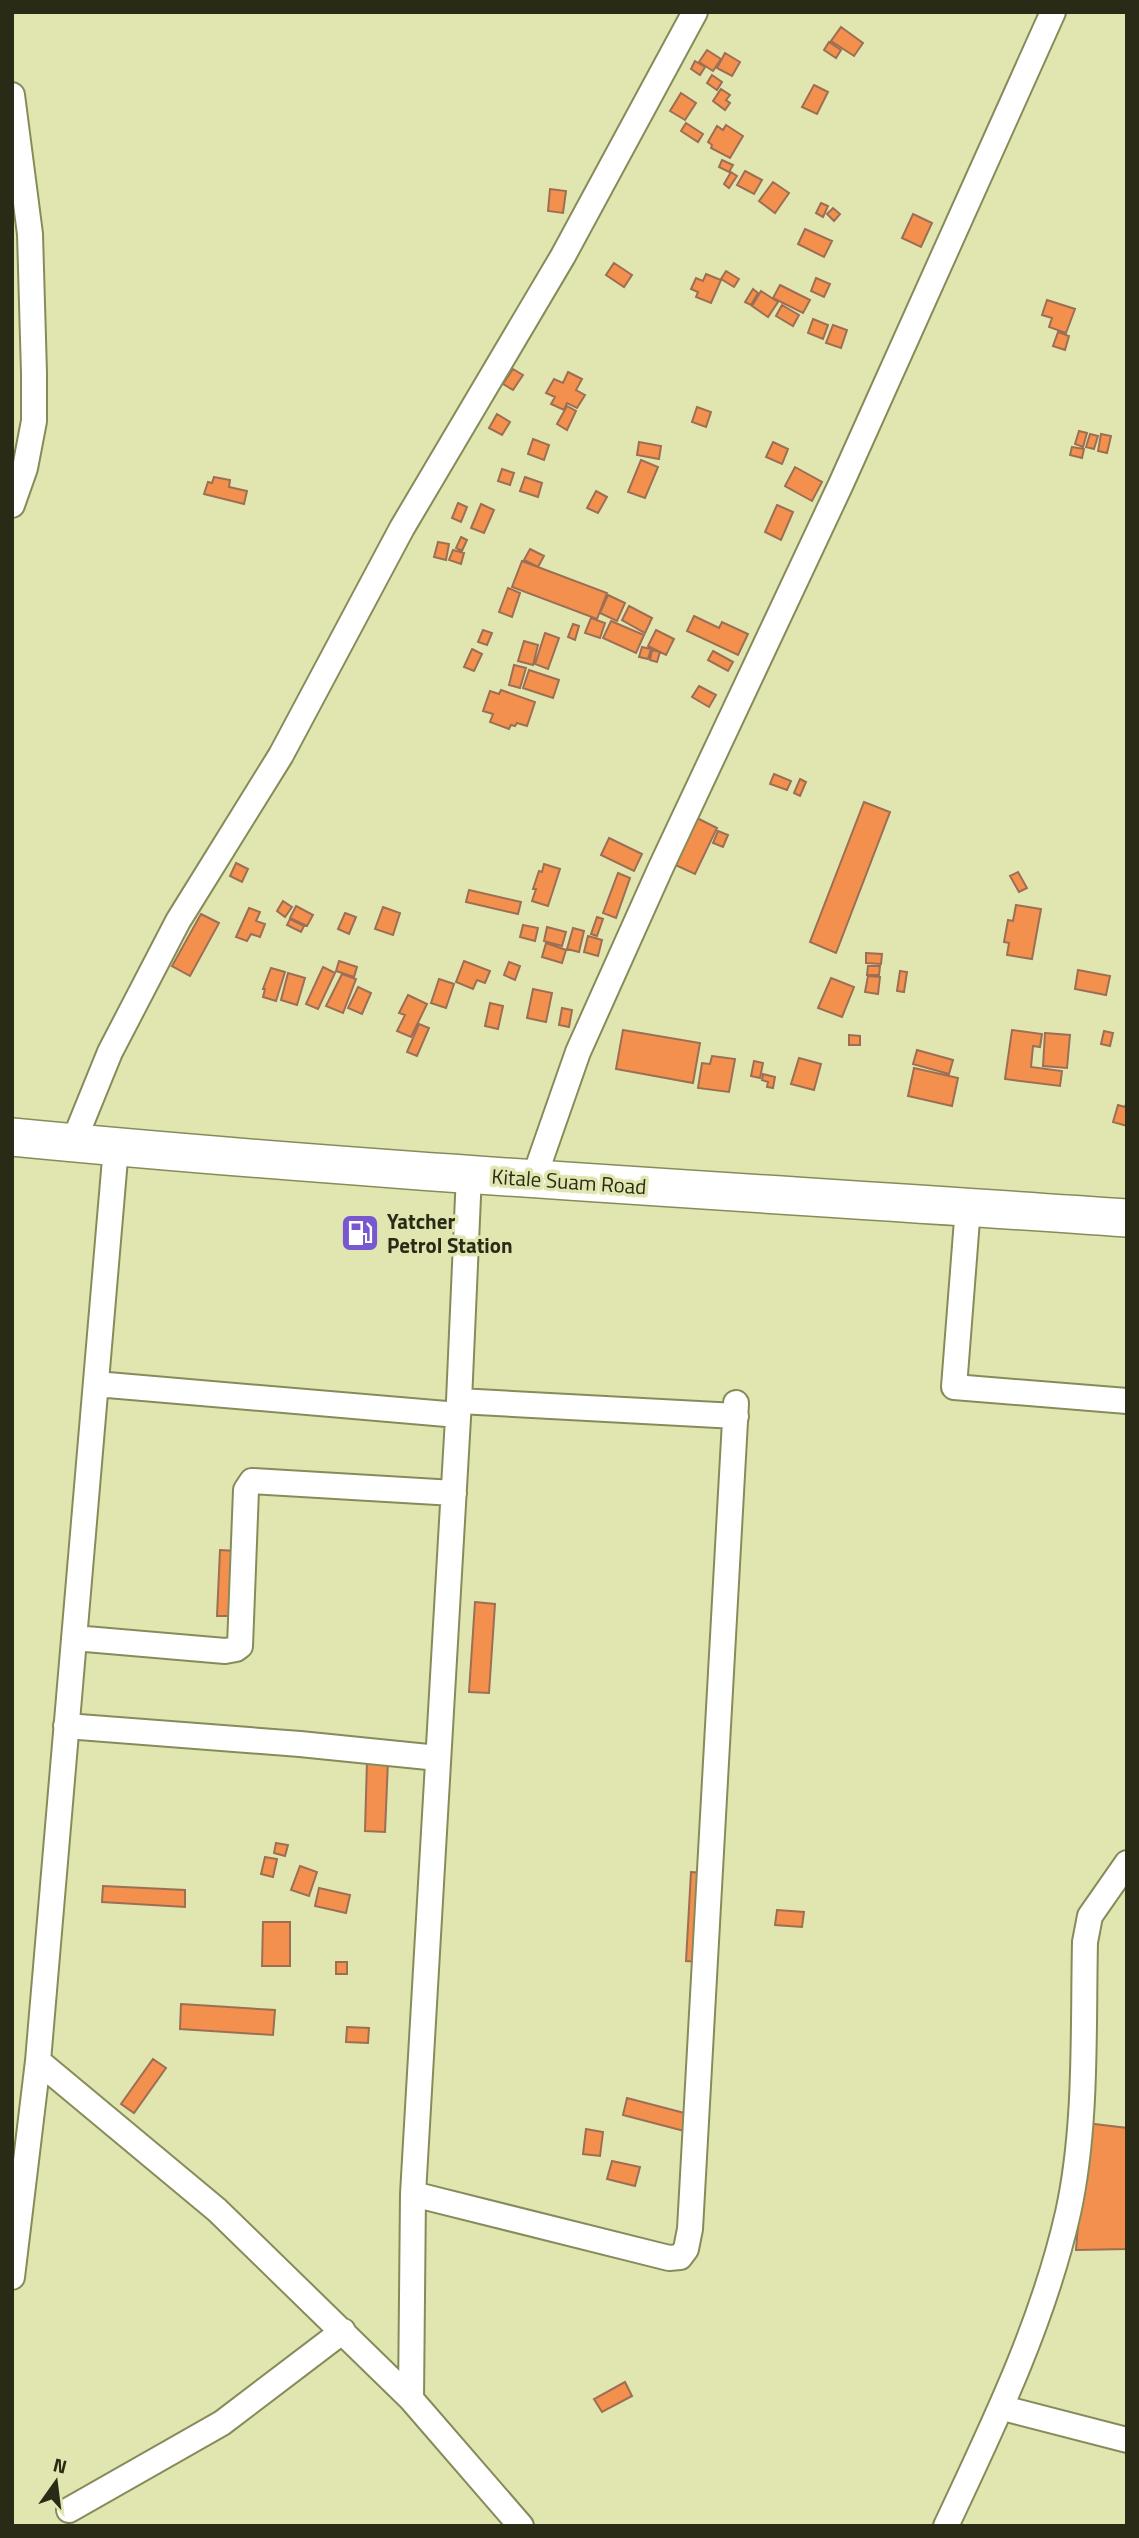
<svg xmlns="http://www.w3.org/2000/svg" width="1139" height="2538" font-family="'Titillium Web',sans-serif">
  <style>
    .building { fill: #f3904e; stroke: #9c6f55; stroke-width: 2 }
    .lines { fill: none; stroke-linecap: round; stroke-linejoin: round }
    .minor-casing { stroke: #878b5a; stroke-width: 28 }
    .highway-casing { stroke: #878b5a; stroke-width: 40 }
    .minor { stroke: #fff; stroke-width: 24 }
    .highway { stroke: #fff; stroke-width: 37 }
    .labels { text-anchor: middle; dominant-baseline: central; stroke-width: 7; stroke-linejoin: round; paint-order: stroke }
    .street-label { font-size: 21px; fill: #2a2b17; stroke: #e1e6b1 }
    .poi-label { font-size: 21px; font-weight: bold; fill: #2a2b17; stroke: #e1e6b1; text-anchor: start }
  </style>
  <rect width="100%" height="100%" fill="#e1e6b1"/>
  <path class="building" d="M841,27L863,43L854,56L831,41Z
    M829,42L841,50L836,58L824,50Z
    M707,50L721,59L713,71L699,62Z
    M725,53L740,62L732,76L717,68Z
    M695,61L705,67L700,75L691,69Z
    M712,75L722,82L717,90L707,83Z
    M814,85L828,92L817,114L802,107Z
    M721,89L730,95L726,100L730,103L725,110L713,101Z
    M681,93L696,103L685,120L670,111Z
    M686,123L703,134L698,142L681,131Z
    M726,125L743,136L730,158L711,148L712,145L708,142L717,126L723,130Z
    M722,160L733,165L729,172L719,167Z
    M745,171L762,180L754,194L737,185Z
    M731,172L737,176L729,188L724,184Z
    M773,182L789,193L775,213L759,201Z
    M550,189L566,191L563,213L548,211Z
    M821,203L828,206L823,217L816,213Z
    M833,208L840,214L834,221L827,214Z
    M913,214L932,223L921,247L902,238Z
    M805,229L832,241L824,257L798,244Z
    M614,263L632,275L624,287L606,275Z
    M726,271L739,279L734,287L721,279Z
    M706,274L721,280L711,303L696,297L698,292L691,289L696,278L703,281Z
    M816,278L830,284L824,297L811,291Z
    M780,285L810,300L803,313L773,298Z
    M753,289L758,293L751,305L745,302Z
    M761,291L778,302L768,317L752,306Z
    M1047,300L1075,309L1066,333L1049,327L1052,318L1042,315Z
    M782,305L799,315L793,326L776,316Z
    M813,319L828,325L823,339L808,333Z
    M833,325L847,330L841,348L826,343Z
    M1058,332L1069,336L1065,350L1053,346Z
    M513,369L523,375L513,390L503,384Z
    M568,372L582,379L576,390L585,395L577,408L567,403L564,410L551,404L555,397L546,393L554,379L563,383Z
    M567,406L576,411L567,430L557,424Z
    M697,407L711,412L706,427L692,422Z
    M497,414L510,422L502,435L489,428Z
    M1079,431L1087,433L1083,447L1075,444Z
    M1090,434L1098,436L1094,449L1086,447Z
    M1101,434L1111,436L1107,453L1098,451Z
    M533,439L549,445L544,460L528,454Z
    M639,442L661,446L659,459L637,455Z
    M773,442L788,449L782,464L766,457Z
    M1072,447L1084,449L1082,458L1070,455Z
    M641,460L658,467L645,498L628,492Z
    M795,467L822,482L812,501L785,486Z
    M502,469L514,473L510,485L498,481Z
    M214,477L230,480L229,487L247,491L244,504L204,494L208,482L212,483Z
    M525,477L542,483L538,497L520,491Z
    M596,491L607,497L598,513L587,508Z
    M458,503L467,507L461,522L452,518Z
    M481,504L494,510L484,533L471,528Z
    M777,505L793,512L781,540L765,532Z
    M461,537L467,540L462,551L456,548Z
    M438,542L449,544L446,560L434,557Z
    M530,549L544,556L538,567L524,560Z
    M453,550L464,553L461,564L449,560Z
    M522,561L607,593L597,619L512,587Z
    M508,588L520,593L512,617L499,612Z
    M608,595L625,603L617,621L600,613Z
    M629,606L652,618L645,633L622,620Z
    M694,616L719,628L722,622L748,634L738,655L687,631Z
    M591,618L605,623L600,638L585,633Z
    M611,621L644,635L636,653L603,638Z
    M573,624L579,626L575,640L568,637Z
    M483,630L492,633L487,645L478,642Z
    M656,630L674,639L666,655L648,646Z
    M545,633L559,638L548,669L535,664Z
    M524,641L538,645L533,665L518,661Z
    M642,647L651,649L648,659L639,657Z
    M472,649L482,654L474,671L464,667Z
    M652,650L660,652L657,662L650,660Z
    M713,651L733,662L728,671L708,660Z
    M514,665L526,668L520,688L509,685Z
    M529,670L559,680L553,698L523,688Z
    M699,686L716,695L709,707L692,697Z
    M501,690L535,702L527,726L517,723L515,726L511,725L509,729L490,722L493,714L483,711L490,691L499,694Z
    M774,774L791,781L787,790L770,784Z
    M800,779L806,782L800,796L794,793Z
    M864,802L890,812L836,953L810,942Z
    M693,816L717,828L695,874L671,863Z
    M718,831L728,835L723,847L713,843Z
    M609,838L642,854L634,871L601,855Z
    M236,863L248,869L242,882L230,876Z
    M544,864L560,869L548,906L532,901L536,889H533L539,871L542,872Z
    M1018,872L1027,888L1019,892L1010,876Z
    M618,873L630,878L616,918L603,913Z
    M469,890L521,902L518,914L466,902Z
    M283,901L292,907L285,917L277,911Z
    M1016,905L1041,909L1032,959L1007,955L1009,943L1004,942L1008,920L1013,921Z
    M296,906L313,915L307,926L290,918Z
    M383,907L400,913L393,935L375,929Z
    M249,908L260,912L256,921L265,924L260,937L251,934L247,941L236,937Z
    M345,913L356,917L349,934L338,929Z
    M201,914L219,923L190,976L172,966Z
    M597,917L603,919L597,936L591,934Z
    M290,919L304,926L301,932L287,925Z
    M523,925L538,928L535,941L520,937Z
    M547,927L566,932L562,946L544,941Z
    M573,928L584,931L579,952L567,949Z
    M588,936L602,940L598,956L584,952Z
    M546,943L566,950L562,963L542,957Z
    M866,953L882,954L881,964L866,963Z
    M339,961L357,967L354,977L336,971Z
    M464,961L490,971L485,983L477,980L473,989L456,982Z
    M509,962L520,966L515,980L504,975Z
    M868,966H880L879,975H867Z
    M323,967L335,973L318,1009L306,1004Z
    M271,968L285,972L276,1001L263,997L265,989H263Z
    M1078,970L1110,976L1106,995L1075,989Z
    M900,971L907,972L904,992L897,991Z
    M288,973L305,978L297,1005L281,1000Z
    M342,974L356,979L343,1013L326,1006Z
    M868,976L880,977L878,994L865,992Z
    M831,978L854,987L842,1017L818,1008Z
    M439,979L454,984L446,1008L431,1003Z
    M358,987L371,993L362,1014L348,1008Z
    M533,989L552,993L546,1022L527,1018Z
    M408,995L427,1004L411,1037L397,1031L405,1015L399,1013Z
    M490,1003L503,1006L498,1029L485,1026Z
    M562,1008L572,1010L569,1027L559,1025Z
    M419,1024L429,1028L417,1056L407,1052Z
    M623,1030L700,1043L693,1083L616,1069Z
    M1012,1030L1042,1034L1040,1047L1033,1046L1031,1067L1062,1071L1060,1086L1005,1079Z
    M1104,1031L1113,1033L1110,1046L1101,1044Z
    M1045,1033L1070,1035L1067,1068L1043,1066Z
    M849,1035L860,1036V1045H849Z
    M917,1050L953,1060L949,1074L913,1064Z
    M712,1056L735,1059L729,1092L698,1088L702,1063L710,1064Z
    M799,1058L821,1064L814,1090L791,1084Z
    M754,1061L763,1063L760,1078L751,1076Z
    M914,1068L958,1078L952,1106L908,1096Z
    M763,1074L775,1077L773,1088L767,1087L768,1082L762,1080Z
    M1127,1101V1126L1113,1122L1118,1105L1125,1107Z
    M220,1550L236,1551L232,1616H217Z
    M475,1602L495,1604L489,1693L469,1692Z
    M367,1760L388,1761L385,1832L365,1831Z
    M276,1843L288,1845L285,1856L274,1853Z
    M265,1857L277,1859L273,1877L261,1874Z
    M300,1866L317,1872L309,1896L291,1890Z
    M691,1872L705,1873L700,1962L686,1961Z
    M103,1886L185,1890V1907L102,1902Z
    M319,1888L350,1895L346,1913L315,1906Z
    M777,1910L804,1912L802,1927L775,1925Z
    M263,1922H290V1966H262Z
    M336,1962H347V1974H336Z
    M181,2004L275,2010L273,2035L180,2029Z
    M347,2027L369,2028L368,2043L346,2042Z
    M153,2059L166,2068L134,2113L121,2104Z
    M627,2098L692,2115L688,2132L623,2115Z
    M1086,2123L1127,2128V2249L1076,2250Z
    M586,2129L603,2132L600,2156L583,2154Z
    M612,2161L640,2167L635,2186L607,2179Z
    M625,2382L632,2396L602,2412L594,2399Z"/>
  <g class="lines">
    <g class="minor-casing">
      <path id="minor" d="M12,95L30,234L34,373V421L25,468L12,505
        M73,1143L110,1052L178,921L281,755L402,528L563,256L695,12
        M534,1178L578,1052L661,867L841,484L1053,12
        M968,1207L954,1387L1127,1401
        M96,1384L458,1415
        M459,1401L736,1416
        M74,1638L225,1651L236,1649L240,1646L246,1490L252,1481L454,1493
        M66,1726L300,1744L438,1758
        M38,2061L217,2210L411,2399L521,2526
        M413,2194L669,2258L680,2257L686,2249L690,2229L736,1403
        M12,2277L38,2061L116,1147
        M411,2399L413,2194L459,1401L469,1174
        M1003,2408L1127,2440
        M69,2510L222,2423L343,2331
        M946,2526C994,2424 1043,2323 1068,2213C1087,2127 1083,2030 1085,1942L1090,1916L1127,1863"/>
    </g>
    <g class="highway-casing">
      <path id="highway" d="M12,1137C383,1173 755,1192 1127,1218"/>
    </g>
    <use href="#minor" class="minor"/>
    <use href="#highway" class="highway"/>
  </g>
  <defs>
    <g id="fuel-square" transform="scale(2.0125)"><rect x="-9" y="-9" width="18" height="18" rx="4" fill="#7857d1" stroke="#e1e6b1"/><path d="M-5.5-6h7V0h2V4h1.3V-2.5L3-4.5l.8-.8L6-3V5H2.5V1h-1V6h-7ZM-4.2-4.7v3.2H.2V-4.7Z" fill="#fff"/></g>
  </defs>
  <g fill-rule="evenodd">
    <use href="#fuel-square" x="360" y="1233"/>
  </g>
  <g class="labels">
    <g class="street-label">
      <text transform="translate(569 1181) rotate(4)">Kitale Suam Road</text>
    </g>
    <g class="poi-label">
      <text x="387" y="1221">Yatcher<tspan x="387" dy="24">Petrol Station</tspan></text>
    </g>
  </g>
  <rect width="1139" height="2538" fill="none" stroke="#2a2b17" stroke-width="28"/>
  <g transform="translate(56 2482) rotate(14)" stroke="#e1e6b1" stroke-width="5" paint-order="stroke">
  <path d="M0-5L12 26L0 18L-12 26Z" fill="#2a2b17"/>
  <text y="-10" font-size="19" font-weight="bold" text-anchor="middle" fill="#2a2b17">N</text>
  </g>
</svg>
